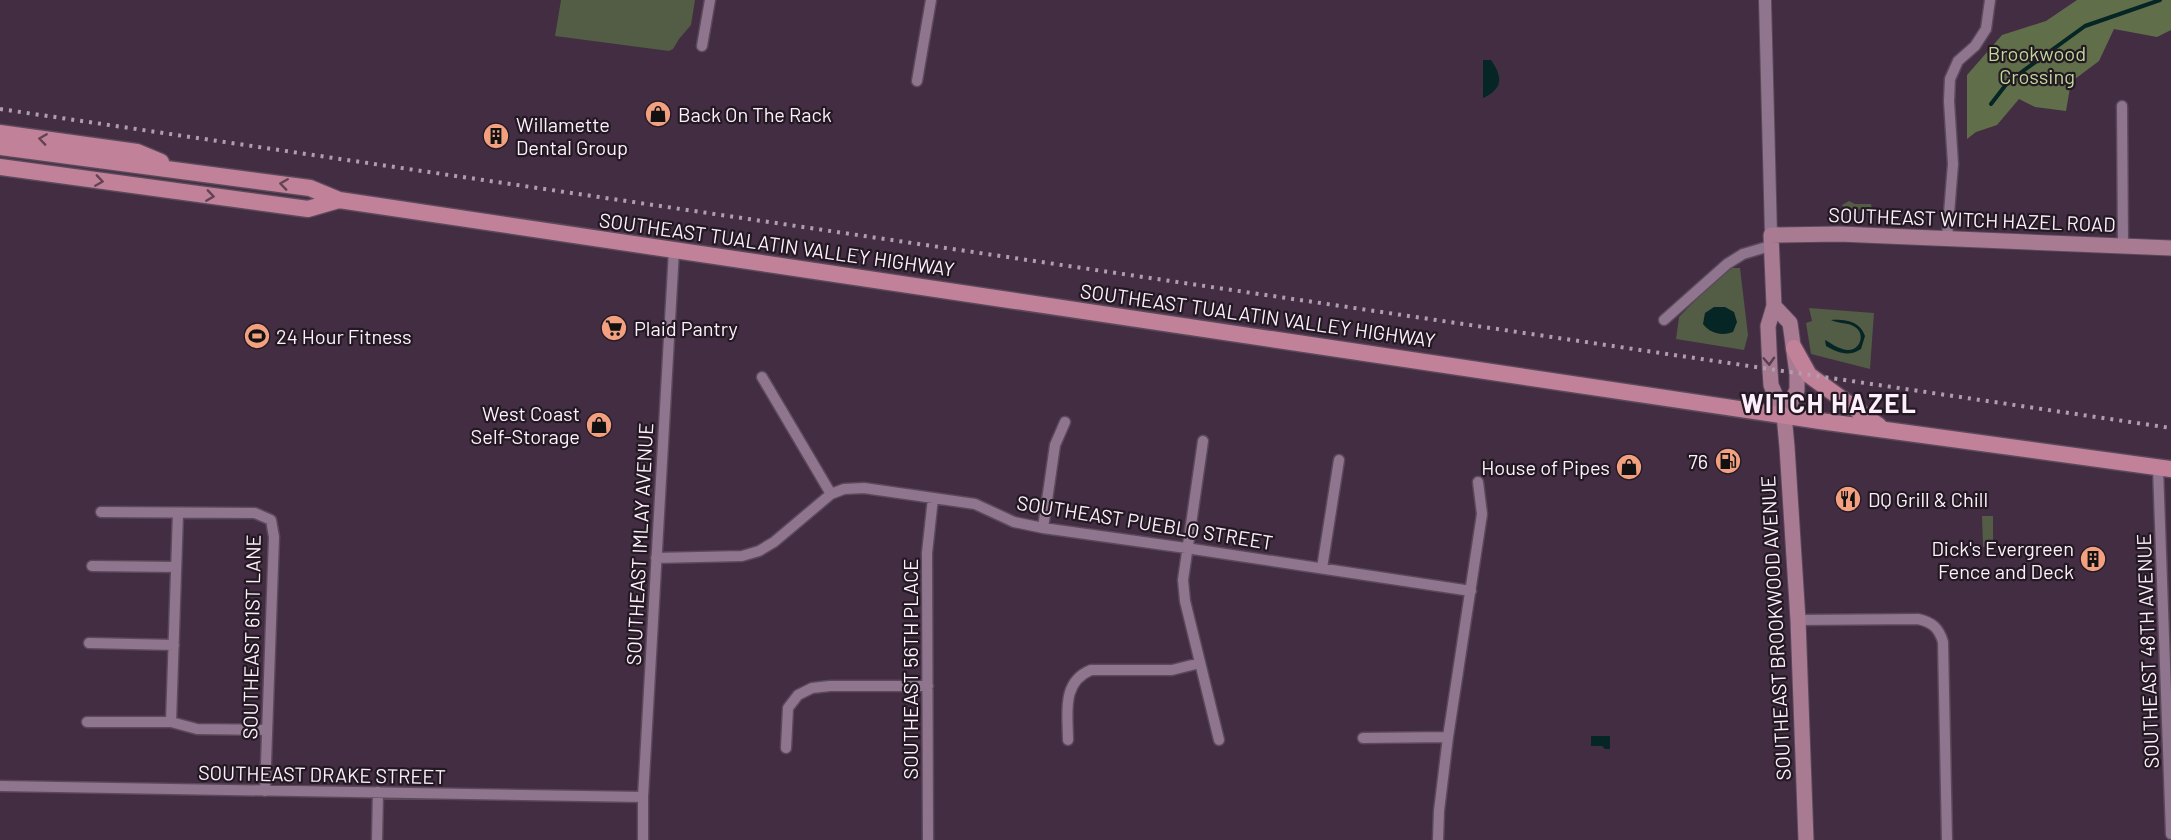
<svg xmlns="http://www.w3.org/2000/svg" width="2171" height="840" font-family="Barlow,sans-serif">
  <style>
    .green { fill: #535c45 }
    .forest { fill: #606f4a }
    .water { fill: #062525 }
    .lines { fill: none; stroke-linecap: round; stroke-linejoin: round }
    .stream { stroke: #062525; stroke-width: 4 }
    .minor-casing { stroke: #5b495b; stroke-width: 13 }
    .tertiary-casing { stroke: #5b495b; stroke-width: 14 }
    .secondary-casing { stroke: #5b495b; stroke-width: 17 }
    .primary-casing { stroke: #5b495b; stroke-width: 19 }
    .minor { stroke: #8f758d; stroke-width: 10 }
    .tertiary { stroke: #8f758d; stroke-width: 12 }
    .secondary { stroke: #a87b92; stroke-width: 15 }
    .primary { stroke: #c18198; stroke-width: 16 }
    .rail { stroke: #af9eaf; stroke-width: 4; stroke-dasharray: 3 6; stroke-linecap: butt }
    .oneway { stroke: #624351 }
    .oneway2 { stroke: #58404f }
    .labels { text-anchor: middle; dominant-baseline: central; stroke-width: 4.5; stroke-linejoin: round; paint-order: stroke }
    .park-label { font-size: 20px; fill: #c0d999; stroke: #231922 }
    .poi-label { font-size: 20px; fill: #feeffd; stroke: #231922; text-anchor: start }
    .street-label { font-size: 20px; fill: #feeffd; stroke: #231922 }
    .district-label { font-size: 26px; font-weight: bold; letter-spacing: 1.5px; fill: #feeffd; stroke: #231922 }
  </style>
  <rect width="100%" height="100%" fill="#422d42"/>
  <path class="green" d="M561,0H695L691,25L679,39L673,49L669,51L555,36Z
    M1849,201L1855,204H1871L1872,209L1870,210L1844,209L1842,205Z
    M1732,268H1740L1748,335L1744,350L1676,339L1679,317L1719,276Z
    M1809,308L1874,313L1870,369L1811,354L1806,323L1812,321Z
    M1982,516H1993V547H1983Z"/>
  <path class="forest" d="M2077,0H2171V30L2157,37L2114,29L2099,61L2071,82L2066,111L2035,107L2019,99L1997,125L1976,132L1967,139V75L2002,35L2046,21Z"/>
  <path class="water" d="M1483,60H1491C1503,77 1503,89 1483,98Z
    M1714,307H1725L1734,312L1737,322L1733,332C1722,336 1711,334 1703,324L1705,313Z
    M1831,320C1845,319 1860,321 1865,336L1861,349C1849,357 1838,353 1826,346L1825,340C1832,344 1839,349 1847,350C1860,351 1866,334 1855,327C1848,322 1839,324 1831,320Z
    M1591,736H1610V749H1605L1602,746H1591Z"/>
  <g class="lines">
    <path class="stream" d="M1991,104L2008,82L2085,26L2160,0"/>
    <g class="minor-casing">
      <path id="minor" d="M702,46L710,0
        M917,81L931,0
        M2122,106L2123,246
        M1947,238L1953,164L1949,101L1950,79L1958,61L1975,46L1986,29L1990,0
        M1664,320L1727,264L1743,254L1770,246
        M762,377L831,494
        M1203,441L1183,580L1185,601L1219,740
        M2158,468L2171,834
        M101,512L255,513L271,520L274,537L265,791
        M1043,528L1055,445L1065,422
        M656,558L742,556L759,551L774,542L831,494L844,489L864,488L975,504L1014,522L1043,528L1186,548L1471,591
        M92,566L176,567
        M1322,568L1339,460
        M1798,620L1918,619C1932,622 1939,628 1943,642L1947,840
        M89,643L174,645
        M87,722H171L197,729L267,730
        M171,722L178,513
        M1363,738L1448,737
        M1068,740C1068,714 1061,682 1091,670H1172L1200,663
        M786,748L788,708L798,695L812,688L830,686H928
        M0,786L643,797
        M377,840L378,792
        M643,840V797L674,250
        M928,840L927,553L933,498
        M1438,840L1439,811L1448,737L1482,514L1478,482"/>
    </g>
    <g class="tertiary-casing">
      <path id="tertiary" d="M1765,0L1771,235"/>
    </g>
    <g class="secondary-casing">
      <path id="secondary" d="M1774,306L1790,323L1797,374V390L1784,415
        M1806,840L1798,620L1787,447L1784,415L1771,385L1770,370L1768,326L1774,306L1771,235L1839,234L2171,248"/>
    </g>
    <g class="primary-casing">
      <path id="primary" d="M0,133L137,152L161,162
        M0,147L310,188L339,200L1820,421L2171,469
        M0,167L308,209L339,200
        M1794,348L1809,375L1879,426"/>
    </g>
    <use href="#minor" class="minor"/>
    <use href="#tertiary" class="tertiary"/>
    <use href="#secondary" class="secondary"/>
    <use href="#primary" class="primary"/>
    <path class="rail" d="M0,109L2171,428"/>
  </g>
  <defs><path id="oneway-chevron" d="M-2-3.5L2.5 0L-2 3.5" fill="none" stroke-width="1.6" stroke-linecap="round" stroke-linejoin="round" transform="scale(1.5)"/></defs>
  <g class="oneway">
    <use href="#oneway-chevron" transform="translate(43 139) rotate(-172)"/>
    <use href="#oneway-chevron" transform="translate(99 181) rotate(8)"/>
    <use href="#oneway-chevron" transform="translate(284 184) rotate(-172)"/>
    <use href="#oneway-chevron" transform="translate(210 196) rotate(8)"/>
  </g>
  <use class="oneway2" href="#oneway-chevron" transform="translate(1769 361) rotate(87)"/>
  <defs>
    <g id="shop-disc" transform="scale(1.35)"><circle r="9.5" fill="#f2a080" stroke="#231922"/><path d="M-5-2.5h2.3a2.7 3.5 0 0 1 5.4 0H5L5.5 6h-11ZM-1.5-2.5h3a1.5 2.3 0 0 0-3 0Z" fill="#111"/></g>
    <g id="building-disc" transform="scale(1.35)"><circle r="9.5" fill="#f2a080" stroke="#231922"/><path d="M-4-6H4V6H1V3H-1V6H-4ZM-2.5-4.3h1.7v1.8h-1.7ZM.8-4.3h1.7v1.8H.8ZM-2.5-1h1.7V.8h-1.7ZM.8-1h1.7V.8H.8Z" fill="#111"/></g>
    <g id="supermarket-disc" transform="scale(1.35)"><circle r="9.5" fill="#f2a080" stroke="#231922"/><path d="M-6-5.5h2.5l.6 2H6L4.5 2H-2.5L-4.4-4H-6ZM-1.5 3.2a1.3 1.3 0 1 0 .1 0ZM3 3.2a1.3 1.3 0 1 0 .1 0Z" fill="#111"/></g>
    <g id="stadium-disc" transform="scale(1.35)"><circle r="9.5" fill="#f2a080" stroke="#231922"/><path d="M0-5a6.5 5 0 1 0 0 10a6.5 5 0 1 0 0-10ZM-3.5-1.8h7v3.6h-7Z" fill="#111"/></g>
    <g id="fuel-disc" transform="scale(1.35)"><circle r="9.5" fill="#f2a080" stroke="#231922"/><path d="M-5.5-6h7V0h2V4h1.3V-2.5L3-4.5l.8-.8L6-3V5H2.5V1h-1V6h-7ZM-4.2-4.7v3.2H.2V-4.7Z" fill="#111"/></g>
    <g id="restaurant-disc" transform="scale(1.35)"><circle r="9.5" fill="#f2a080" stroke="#231922"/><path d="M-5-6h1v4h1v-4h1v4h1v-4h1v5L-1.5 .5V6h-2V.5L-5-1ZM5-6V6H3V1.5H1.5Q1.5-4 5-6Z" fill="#111"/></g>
  </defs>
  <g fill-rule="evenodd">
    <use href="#shop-disc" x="658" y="114"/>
    <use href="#building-disc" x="496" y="136"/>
    <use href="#supermarket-disc" x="614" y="328"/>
    <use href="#stadium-disc" x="257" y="336"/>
    <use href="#shop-disc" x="599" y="425"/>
    <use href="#fuel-disc" x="1728" y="461"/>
    <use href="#shop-disc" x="1629" y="467"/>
    <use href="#restaurant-disc" x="1848" y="499"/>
    <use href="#building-disc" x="2093" y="559"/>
  </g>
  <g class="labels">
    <g class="park-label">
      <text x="2037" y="53">Brookwood<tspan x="2037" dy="23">Crossing</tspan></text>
    </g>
    <g class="poi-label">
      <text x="678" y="114">Back On The Rack</text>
      <text x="516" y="124">Willamette<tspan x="516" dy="23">Dental Group</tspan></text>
      <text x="634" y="328">Plaid Pantry</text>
      <text x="276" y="336">24 Hour Fitness</text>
      <text x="580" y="413" text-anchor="end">West Coast<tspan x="580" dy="23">Self-Storage</tspan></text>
      <text x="1708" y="461" text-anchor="end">76</text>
      <text x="1610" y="467" text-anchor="end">House of Pipes</text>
      <text x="1868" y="499">DQ Grill &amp; Chill</text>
      <text x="2074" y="548" text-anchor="end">Dick's Evergreen<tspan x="2074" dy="23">Fence and Deck</tspan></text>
    </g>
    <g class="street-label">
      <text transform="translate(1972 219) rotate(2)">SOUTHEAST WITCH HAZEL ROAD</text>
      <text transform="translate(777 244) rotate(8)">SOUTHEAST TUALATIN VALLEY HIGHWAY</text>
      <text transform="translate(1258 315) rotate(8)">SOUTHEAST TUALATIN VALLEY HIGHWAY</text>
      <text transform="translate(1145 522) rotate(9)">SOUTHEAST PUEBLO STREET</text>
      <text transform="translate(639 544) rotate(-87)">SOUTHEAST IMLAY AVENUE</text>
      <text transform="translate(1775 628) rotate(-93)">SOUTHEAST BROOKWOOD AVENUE</text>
      <text transform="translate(251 637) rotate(-89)">SOUTHEAST 61ST LANE</text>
      <text transform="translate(2147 651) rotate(-92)">SOUTHEAST 48TH AVENUE</text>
      <text transform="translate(910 669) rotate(-90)">SOUTHEAST 56TH PLACE</text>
      <text transform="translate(322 774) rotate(1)">SOUTHEAST DRAKE STREET</text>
    </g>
    <g class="district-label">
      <text x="1829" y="402">WITCH HAZEL</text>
    </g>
  </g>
</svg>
